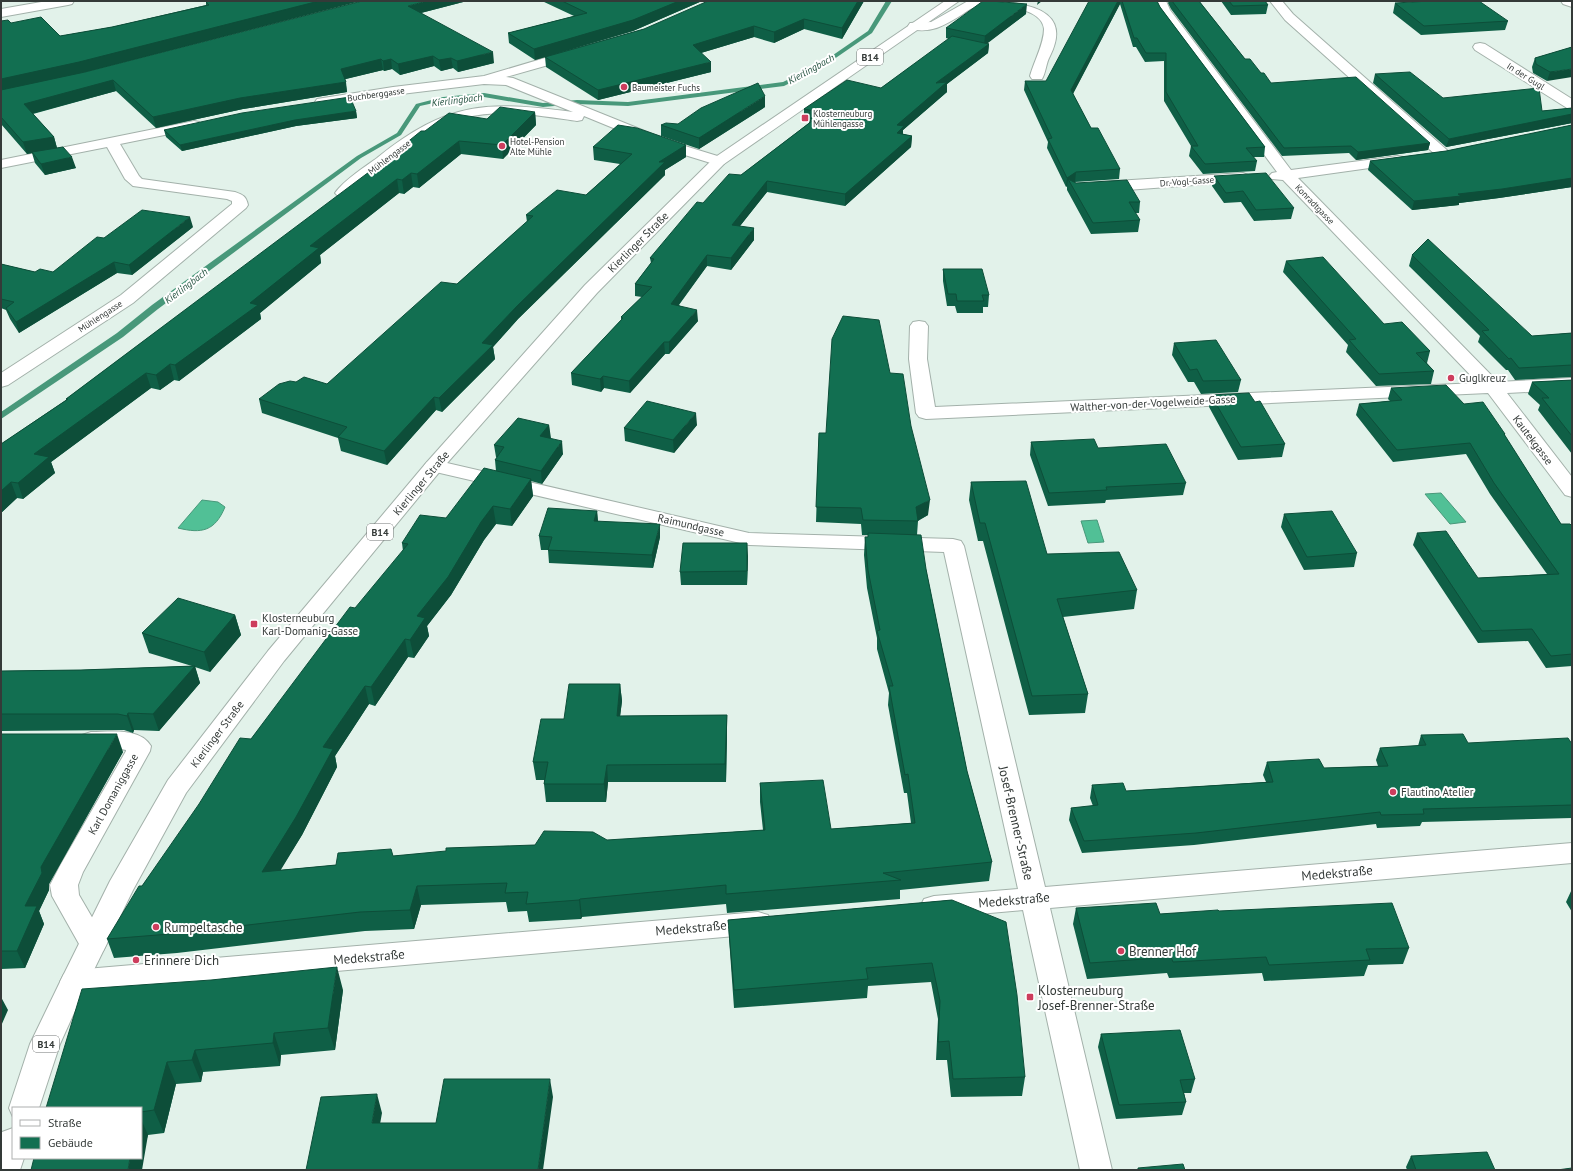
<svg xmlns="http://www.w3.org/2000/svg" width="1573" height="1171" font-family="'PT Sans',sans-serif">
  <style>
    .water { fill: #51c096; stroke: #48987a }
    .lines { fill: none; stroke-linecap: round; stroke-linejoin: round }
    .stream { fill: #48987a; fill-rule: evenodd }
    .street-casing { stroke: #a3b1aa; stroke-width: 2 }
    .primary-casing { stroke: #a3b1aa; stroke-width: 2 }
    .street { fill: #fff; fill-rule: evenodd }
    .primary { fill: #fff; fill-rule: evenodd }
    .wall { fill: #0f5f46 }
    .shaded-wall { fill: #0d4e39 }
    .building { fill: #126f51; stroke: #0d4e39 }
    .poi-dot { fill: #cd3d5d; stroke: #fff; stroke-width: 1.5 }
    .labels { text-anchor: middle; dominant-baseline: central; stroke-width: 4; stroke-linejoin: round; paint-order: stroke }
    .far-street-label { font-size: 9px; fill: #343a38; stroke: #fff }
    .far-poi-label { font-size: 9px; fill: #343a38; stroke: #fff; text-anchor: start }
    .shield { fill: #fff; stroke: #717574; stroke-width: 1 }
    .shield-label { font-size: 10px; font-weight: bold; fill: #343a38 }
    .far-water-label { font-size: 10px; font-style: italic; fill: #23513f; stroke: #fff }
    .street-label { font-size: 11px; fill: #343a38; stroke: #fff }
    .poi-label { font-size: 11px; fill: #343a38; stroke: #fff; text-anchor: start }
    .near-street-label { font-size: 13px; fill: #343a38; stroke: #fff }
    .near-poi-label { font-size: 13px; fill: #343a38; stroke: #fff; text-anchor: start }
  </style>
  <rect width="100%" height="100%" fill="#e2f2ea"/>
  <path class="water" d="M1441,493L1466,522L1450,524L1425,494Z
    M202,500L218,502L225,507C215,531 202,534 178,528Z
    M1097,520L1104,542L1088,543L1081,521Z"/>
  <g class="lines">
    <path class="stream" d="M886,1H892L872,33L824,66L784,86L628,106L577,104L543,107L484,97L443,101L420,106L401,135L361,158L158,309L123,337L1,419V412L117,333L152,305L357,156L397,133L416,104L443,97L484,93L543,103L577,100L628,102L783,82L820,64L868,31Z"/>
    <g class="street-casing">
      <path id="street" d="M47,1H74L72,4L68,5L1,17V9Z
        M968,1C1005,1 1078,0 1050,56C1046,63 1046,72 1042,79H1032L1030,76C1034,61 1044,44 1044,29C1042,6 994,4 977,7C972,7 967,11 963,14C945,25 932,34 910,29L908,26L910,23L931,22Z
        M1154,1H1166L1170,10L1291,170L1398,156L1403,157L1405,160L1403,163L1398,164L1298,178L1498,382L1572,378V390L1507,393L1572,477V497L1565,495L1488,393L926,419L919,417L916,413L909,359L910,326L913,322L919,321L925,322L928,326L927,359L935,407L1478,383L1283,180L1272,179L1269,176L1272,173L1277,172L1160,14Z
        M1270,1H1282L1293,14L1448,151L1450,154L1448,157L1443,158L1438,157L1285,20Z
        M1561,1H1572V7L1563,4Z
        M1480,43L1485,44L1572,99V109L1567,108L1475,50L1473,47L1475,44Z
        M575,49L580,50L582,53L580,56L506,77L513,78L672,142L724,158L726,161L724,164L719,165L714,164L662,148L584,116L582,120L577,121C541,116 501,108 464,118C421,129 382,168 348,196L343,198L338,196L335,193C344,180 365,167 377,158C448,101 486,101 573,112L506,85L484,84L393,95L322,106L317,105L315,102L317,99L393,87L484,76Z
        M194,121L199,122L201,125L199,128L120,144L139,176L142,179L235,192C243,195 246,196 248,205L246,208L133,303L8,385L1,387V373L121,295L232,204V201L227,199L133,186L125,179L107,147L1,168V160Z
        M1243,173L1248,175L1251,178L1248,181L1100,192L1095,190L1092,187L1095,184L1100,182Z
        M434,460L749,533L953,539L961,541L964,546L1045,887L1572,843V863L1050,908L1112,1170H1080L1023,910L934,918L924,915L920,907L924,899L934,896L1018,889L944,552L749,545L427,470L424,466L427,462Z
        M91,732C110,732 140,727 151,746L150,751L83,872L78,885L79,895L107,943L103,951L93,954L83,951L52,896L50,885L61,864L126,751V750C111,747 97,751 82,747L79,741L82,735Z
        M758,912L768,915L772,923L768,931L758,934L74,994L64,990L60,982L64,974L74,970Z"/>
    </g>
    <g class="primary-casing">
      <path id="primary" d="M945,1H959L724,164L597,293L441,470L284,661L186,793L133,890L88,982L60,1044L39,1108H13V1117L9,1108L30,1044L60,982L110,881L168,780L268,651L427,462L585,285L714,158Z
        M13,1128V1158H24L20,1170H1V1134L2,1132Z"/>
    </g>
    <use href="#street" class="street"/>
    <use href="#primary" class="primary"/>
  </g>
  <path class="wall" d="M211,1H360L82,73L467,1L421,13L494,63L458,72L453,68L441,71L434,66L400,75L392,69L384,71L383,70L345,79L347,92L243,109L156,128L116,91L33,114L54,137L57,148L76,168L45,175L35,163L32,153L27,154L1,124V21L11,23L60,36L112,27L206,5V2Z
    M542,1H702L633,31L535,60L509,43L508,33L574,16Z
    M864,1L842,39L804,29L774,43L754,37L701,53L711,72L598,100L546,67L545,57L644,29Z
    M1118,1H1120V4L1073,94L1091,128L1120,169L1119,179L1075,182H1074L1076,183L1140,202L1139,213H1135L1140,220L1138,232L1091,234L1067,190V186L1066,187L1047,148L1048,142L1024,90L1025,81H1046Z
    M1120,1H1157L1160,7L1265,147L1264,157H1253L1257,161L1255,171L1203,174L1189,156L1191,146L1164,101V61L1145,62L1136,47H1133L1120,4Z
    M1169,1H1199L1245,59L1261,73L1271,83L1430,143L1428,150L1356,160L1349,153L1282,156L1171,9L1168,3Z
    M1221,1H1265L1268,5L1266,14L1231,15Z
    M1395,3L1508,21L1505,30L1421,35L1393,13Z
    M1026,14L987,43L989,44L988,53L947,84V92L903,130V134L912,136L911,147L845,206L767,192L740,226L754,240L731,270L707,266L679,305L698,321L669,354H665L630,393L604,388L601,392L572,385L571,373L621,320V317L642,297L635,296V284L651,263L650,258L703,203L741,175L809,123V120L804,119V109L881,88L949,39L946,38V28Z
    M1572,47L1547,81L1533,73L1532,67L1535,58Z
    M1375,74L1443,98L1542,111L1572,108V123L1446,147L1373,83Z
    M765,107L699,149L661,136V125L678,124Z
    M356,111L357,118L296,126L182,151L166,137L164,130Z
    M535,112L536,125L503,159L461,154L419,188L413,187L404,194L399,193L320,255L321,263L260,313L261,319L179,381L174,380L160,390L151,388L51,462L55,473L23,499L17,498L1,513V444L66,400V399L425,131L487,119Z
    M1572,125V187L1499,198L1459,203V205L1412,210L1368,170L1370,161L1446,151Z
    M686,145V157L665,170V175L518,319L493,347L495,359L442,412L436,410L387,465L341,451L338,438L262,413L259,399L296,382L327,384L457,284L527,222L526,215L586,195L620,164L594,160L593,147Z
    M1214,176L1294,208L1291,219L1254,221L1241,202L1224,203L1212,186Z
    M193,227L132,275L117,273L19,333L10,319L6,310L1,308V264L35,272H53L104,238Z
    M1412,255L1532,336L1572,333V377L1515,380L1508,370H1506L1478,342L1480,336L1409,266Z
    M1286,261L1384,324L1430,351L1427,363L1434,371L1431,384L1376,386L1346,352L1348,345L1283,272Z
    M943,269L989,295L988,307H983V313H957L955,306H947L943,281Z
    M1174,343L1241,380L1238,392L1201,394L1194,382H1188L1172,355Z
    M890,373L911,426L928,515L918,521L917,535L926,569L967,771L992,862L989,881L900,890V899L727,913L726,904L582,917L581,919L529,922L527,911L508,912L506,902L421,905L414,929L365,931L177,953L114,958L107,939L142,886L251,739L403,551L402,543L446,518L496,471L495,460L497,457H496L494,445L549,425L550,438L563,454L542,484L531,481L533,496L512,526L496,524L484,540L451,595L427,626L429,636L414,658L408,657L375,706L369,704L335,756L337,767L302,835L280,870L336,865L393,856L535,845L763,830L760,802V783L831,829L911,823L907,793H904L888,705L889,693L877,649V638L867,588L864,555L865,537H868V535H862L861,524L816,522L819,433H826Z
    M1572,380V454L1538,410L1540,405L1528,394L1532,382Z
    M1391,388L1464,404L1505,434V436L1561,524L1572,526V666L1546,668L1528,641L1478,643L1413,545L1417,533L1478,578L1547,574L1490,494L1466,454L1393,462L1356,415L1359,404L1390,401L1388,399Z
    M1211,395L1255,402L1285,444L1282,457L1238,460L1209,407Z
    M697,425L674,453L625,441L624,428Z
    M1031,442L1186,483L1183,495L1106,500L1105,503L1048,506L1030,455Z
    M971,482L1047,554L1137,590L1134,609L1063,617L1088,694L1085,713L1029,715L983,541H978L969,500Z
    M597,511L598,521L660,537L653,568L549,563L548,550H541L539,536Z
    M1284,514L1357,553L1354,567L1304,570L1281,527Z
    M748,556L747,585H681L680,572Z
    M235,615L241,635L210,672L195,667L200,683L159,731L134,730L133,733L124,730L1,731V671L81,670L192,666L149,653L142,633Z
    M620,684L622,701L620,716L727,715V733L726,782H608L606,802H546L544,784V780H536L533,762L564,719Z
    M1,734L123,752L49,884V890L39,911L44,924L25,968L1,969Z
    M1421,735L1468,743L1572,744V818L1422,822L1420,826L1377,828L1376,824L1194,845L1082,853L1069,820L1071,808L1093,806L1090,798L1092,785L1126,791L1266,782L1263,775L1267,762L1324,768L1378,766L1376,760L1380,748L1418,746Z
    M1572,889V912L1566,902Z
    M952,900L1025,1077L1022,1096L951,1097L947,1060H936L938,1019L931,982L868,986L867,998L734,1008L729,938L728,920Z
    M1076,908L1160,914L1219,911L1409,948L1403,964L1368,965L1364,976L1264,981L1262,973L1169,978L1167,973L1087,979L1073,924Z
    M343,990L335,1050L281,1055L280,1066L203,1072L201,1082L176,1084L164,1133L148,1135L141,1158V1108H46Z
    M1101,1034L1195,1079L1191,1093H1184L1186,1102L1182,1115L1116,1119L1098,1047Z
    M1411,1156L1495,1170H1407L1406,1167Z"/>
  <path class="shaded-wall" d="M319,1H360L82,73L1,90V79Z
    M427,1H467L409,16L408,6Z
    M679,1H702L633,31L535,60L534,49Z
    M858,1H864L842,39V28Z
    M1038,1H1042L1037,5Z
    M1118,1H1120V4L1070,99L1071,90Z
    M1027,4L1026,14L984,46L985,36Z
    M804,19V29L774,43V32Z
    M754,26V37L694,55L693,45Z
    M989,44L988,53L947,84V92L903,130V137L897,144V125L936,83Z
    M493,52L494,63L458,72L457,61Z
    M433,56L434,66L400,75L398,64Z
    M451,58L453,68L441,71L439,60Z
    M381,59L383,70L342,80L341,69Z
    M391,59L392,69L384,71L383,61Z
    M711,62V72L598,100V90Z
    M1572,69V77L1547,81L1550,72Z
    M113,80L116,91L27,115L24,104Z
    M346,82L347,92L243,109L156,128L153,117L240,98Z
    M765,96V107L699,149V138Z
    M356,111L357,118L296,126L182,151L180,145L295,120Z
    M535,112L536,125L503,159L502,145Z
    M1572,114V123L1446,147L1449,139Z
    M912,136L911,147L845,206V194Z
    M54,137L57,148L27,154L23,142Z
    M459,141L461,154L419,188L417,174Z
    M1430,143L1428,150L1356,160L1358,152Z
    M686,145V157L665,170V175L518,319L493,347L495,359L442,412L439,398L482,343L517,306L659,162Z
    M72,157L76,168L45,175L41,164Z
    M1076,172L1075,182L1071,184L1068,179L1067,186L1066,187L1067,178Z
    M411,173L413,187L404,194L402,180Z
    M1572,178V187L1499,198L1459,203V205L1412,210L1414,201L1458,194Z
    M397,179L399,193L320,255L321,263L260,313L261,319L179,381L175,365L310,246Z
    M767,181V192L732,236V225Z
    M190,217L193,227L132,275L129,265Z
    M754,228V240L731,270V258Z
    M707,255V266L671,315V304Z
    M114,262L117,273L19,333L16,322Z
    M697,310L698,321L669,354V342Z
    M664,342L665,354L630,393L629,381Z
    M170,364L174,380L160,390L156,375Z
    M146,373L151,388L51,462L55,473L23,499L18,483L34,454Z
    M603,376L604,388L601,392L600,379Z
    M434,397L436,410L387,465L384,451Z
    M696,413L697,425L674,453L673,440Z
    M549,425L551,438L541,449L540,436Z
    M562,441L563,454L542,484L541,471Z
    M531,479L533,496L512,526L510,509Z
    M11,482L17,498L1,513V491Z
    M930,500L928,515L917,521L916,507Z
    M493,506L496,524L484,540L451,595L427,626L429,636L414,658L410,640L417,616L481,522Z
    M597,511L598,524L594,521Z
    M660,524V537L653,568L652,555Z
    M747,543L748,556L747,585Z
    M235,615L241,635L210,672L204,652Z
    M405,639L408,657L375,706L371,687Z
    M195,666L200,683L159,731L153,714Z
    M620,684L622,701L618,733L617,716Z
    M365,686L369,704L335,756L337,767L302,835L268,891L262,872L323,747Z
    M128,713L134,730L133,733L127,716Z
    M727,715V733L726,782L725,764Z
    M117,734L123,752L49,884V890L39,911L44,924L25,968L17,951L25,906L41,867Z
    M607,765L608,782L606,802L604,784Z
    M417,886L421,905L414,929L410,910Z
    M580,899L582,917L581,919L579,900Z
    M337,967L343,990L335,1050L328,1028Z
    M1,997L8,1010L1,1026Z
    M274,1033L281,1055L280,1066L273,1043Z
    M195,1050L203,1072L201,1082L192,1060Z
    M167,1062L176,1084L164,1133L154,1110Z
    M550,1079L553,1097L543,1170H538Z
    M377,1094L382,1113L377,1141L372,1123Z
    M141,1119L148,1135L142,1170H128L130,1158H141Z"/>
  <path class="building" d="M211,1H319L79,62L1,79V21L8,20L11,23L41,17L60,36L112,27L209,5L206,2Z
    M362,1H427L408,6L493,52L457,61L451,58L439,60L433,56L398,64L391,59L383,61L381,59L341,69L346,82L240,98L153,117L113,80L24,104L54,137L23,142L1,117V90L85,72Z
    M562,1H679L633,20L534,49L508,33L587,13Z
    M708,1H858L842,28L804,19L774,32L754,26L693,45L711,62L598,90L545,57L644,29Z
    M983,1H991L1027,4L985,36L946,28Z
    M1089,1H1118L1071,90L1091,128H1098L1120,169L1076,172L1067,178L1048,139L1052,138L1025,81H1046Z
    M1122,1H1157L1160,7L1265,147L1246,148L1257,161L1205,164L1191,146H1198L1166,92V53H1146L1137,38H1134Z
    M1172,1H1199L1245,59H1250L1261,73H1264L1271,83L1356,77L1430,143L1358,152L1351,146L1284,148Z
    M1229,1H1265L1268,5L1233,6Z
    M1430,1H1479L1508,21L1424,26L1395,3Z
    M952,36L989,44L936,83L947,82L897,125L904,126L897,133L912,136L845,194L767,181L732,225L754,228L731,258L707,255L671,304L697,310L669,342H664L629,381L603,376L600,379L571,373L623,318L621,317L652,287L635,284L654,259L650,258L697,202L703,203L729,174L741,175L812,121L809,120L819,112L804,109L847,80L881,88Z
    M1572,47V69L1550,72L1536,64L1535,58Z
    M1410,72L1443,98L1539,88L1542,111L1572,108V114L1449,139L1375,74Z
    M758,83L765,96L699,138L661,125L666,123L678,124L701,108Z
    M350,97L356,111L295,120L180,145L164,130L242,113Z
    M500,107L535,112L502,145L459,141L417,174L411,173L402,180L397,179L310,246L319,248L250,303L258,305L175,365L170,364L156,375L146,373L34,454L49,457L18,483L11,482L1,491V444L68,399H66L389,157L421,131H425L449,113L487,119Z
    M618,125L637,128L686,145L659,162H665L517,306L482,343L493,345L439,398L434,397L384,451L338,437L347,427L259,399L279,384L290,381L296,382L304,377L327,384L441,282L457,284L533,216L526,215L557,190L586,195L632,154L593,147Z
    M1572,125V178L1502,189L1458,194L1461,196L1414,201L1370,161L1446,151Z
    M63,147L72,157L41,164L32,152Z
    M1266,173L1294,208L1256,210L1243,191L1226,193L1214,176Z
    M1068,179L1076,183L1127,180L1140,202H1129L1140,220L1093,223Z
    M142,210L190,217L129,265L114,262L16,322L6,308L14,302L1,299V264L35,272L40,269L53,272L97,237L104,238Z
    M1428,239L1532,336L1572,333V365L1519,368L1511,358L1509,359L1482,331L1489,330L1412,255Z
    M1323,257L1384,324L1402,322L1430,351L1416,353L1434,371L1379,374L1349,340L1356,339L1286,261Z
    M943,269H982L989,295H982L984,301H957L956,294H948Z
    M843,316L879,320L890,373L903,374L911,426L930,500L916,507L918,521L863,520L861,508L816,507L819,433H826L832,339Z
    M1216,340L1241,380L1203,381L1197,369L1190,370L1174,343Z
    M1572,380V436L1542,398H1549L1532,382Z
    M1446,385L1464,404L1483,402L1505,434H1504L1561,524H1570L1572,526V654L1551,656L1532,629L1482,631L1417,533L1446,531L1478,578L1559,574L1494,483L1470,443L1397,450L1359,404L1402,400L1391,388Z
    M1249,393L1255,402L1260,401L1285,444L1241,447L1211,395Z
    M647,401L696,413L673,440L624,428Z
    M518,418L549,425L540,436L562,441L541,471L495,460L504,447L494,445Z
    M1094,439L1098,448L1166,444L1186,483L1106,487L1107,490L1049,493L1031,442Z
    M484,468L531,479L510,509L493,506L481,522L448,577L417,616L425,618L410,640L405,639L371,687L365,686L323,747L333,749L296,817L262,872L336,865L338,853L391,849L393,856L446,851V848L535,845L544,831L593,832L607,840L765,830L760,783L823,780L831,829L915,823L908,774L905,775L889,686H893L877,631L880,630L868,570L865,537H868V533L921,535L926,569L967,771L992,862L883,873L901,880L726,894V885L580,899L579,900L526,904L528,892L505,893L507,883L417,886L410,910L360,912L170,934L107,939L139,886H142L199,804L240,738L251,739L350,607L355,608L408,544L402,543L420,515L446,518Z
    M1026,481L1047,554L1119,552L1137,590L1057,599L1088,694L1032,696L985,523H980L971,482Z
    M548,508L597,511L594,521L660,524L652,555L548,550L552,537L539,536Z
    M1332,511L1357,553L1307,557L1284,514Z
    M683,543H747V571L680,572Z
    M178,598L235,615L204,652L142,633Z
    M195,666L153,714L128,713L127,716L118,714H1V671L81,670Z
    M569,684H620L617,716L727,715L725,764L607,765L604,784H544L548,762H533L541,719H564Z
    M1,734H117L41,867L42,873L25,906H37L17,951H1Z
    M1463,734L1468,743L1568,738L1572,744V805L1423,809L1424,814L1381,815L1380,812L1196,833L1084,841L1071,808L1098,805L1092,785L1123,783L1126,791L1273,782L1267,762L1319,759L1324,768L1388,766L1380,748L1426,745L1421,735Z
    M952,900L1006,922L1017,995L1025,1077L953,1079L949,1041L938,1042L940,1001L932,963L866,968L868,979L734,990L728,920Z
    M1156,903L1160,914L1218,910L1219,911L1392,903L1409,948L1366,949L1370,960L1269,965L1266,957L1173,962L1171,957L1090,963L1076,908Z
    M337,967L328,1028L274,1033L273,1043L195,1050L192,1060L167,1062L154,1110L141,1112V1108H46L82,989L211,980Z
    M1180,1030L1195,1079L1180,1080L1186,1102L1119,1105L1101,1034Z
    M444,1079H550L538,1170H306L321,1097L377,1094L372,1123H436Z
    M1487,1152L1495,1170H1416L1411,1156Z
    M34,1158H130L128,1170H31Z
    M1183,1164L1185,1170H1138V1168Z
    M1572,1168V1170H1557Z"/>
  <g class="poi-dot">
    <circle cx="624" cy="87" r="4"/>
    <rect x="801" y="114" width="8" height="8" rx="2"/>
    <circle cx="502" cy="146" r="4"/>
    <circle cx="1451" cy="378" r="4"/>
    <rect x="250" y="620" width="8" height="8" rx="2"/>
    <circle cx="1393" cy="792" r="4"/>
    <circle cx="156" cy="927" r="4"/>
    <circle cx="1121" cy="951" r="4"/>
    <circle cx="136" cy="960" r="4"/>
    <rect x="1026" y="993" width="8" height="8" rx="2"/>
  </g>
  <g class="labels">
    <g class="far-street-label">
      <text transform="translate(1526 76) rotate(32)">In der Gugl</text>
      <text transform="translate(376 94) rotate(-8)">Buchberggasse</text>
      <text transform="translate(389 157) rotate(-37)">Mühlengasse</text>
      <text transform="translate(1187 181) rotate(-4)">Dr.-Vogl-Gasse</text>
      <text transform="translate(1315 204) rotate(46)">Konradtgasse</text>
      <text transform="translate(100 316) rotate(-33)">Mühlengasse</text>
    </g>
    <g class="far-poi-label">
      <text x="632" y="87">Baumeister Fuchs</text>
      <text x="813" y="113">Klosterneuburg<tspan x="813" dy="10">Mühlengasse</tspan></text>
      <text x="510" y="141">Hotel-Pension<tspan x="510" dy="10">Alte Mühle</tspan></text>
    </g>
    <g class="shield">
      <rect x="857" y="49" width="26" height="16" rx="3"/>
      <rect x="367" y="524" width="26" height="16" rx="3"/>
      <rect x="33" y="1036" width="26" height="16" rx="3"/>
    </g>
    <g class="shield-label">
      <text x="870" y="57">B14</text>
      <text x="380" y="532">B14</text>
      <text x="46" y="1044">B14</text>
    </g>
    <g class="far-water-label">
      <text transform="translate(811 69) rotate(-29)">Kierlingbach</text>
      <text transform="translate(457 100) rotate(-7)">Kierlingbach</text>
      <text transform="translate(186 286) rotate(-37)">Kierlingbach</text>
    </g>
    <g class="street-label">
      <text transform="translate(638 242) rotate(-45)">Kierlinger Straße</text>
      <text transform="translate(1153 403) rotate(-3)">Walther-von-der-Vogelweide-Gasse</text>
      <text transform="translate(1533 440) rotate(53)">Kautekgasse</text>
      <text transform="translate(421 483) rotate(-50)">Kierlinger Straße</text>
      <text transform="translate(691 525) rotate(13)">Raimundgasse</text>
      <text transform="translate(217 734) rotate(-53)">Kierlinger Straße</text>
      <text transform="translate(113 794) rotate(-61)">Karl Domaniggasse</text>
    </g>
    <g class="poi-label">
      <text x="1459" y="378">Guglkreuz</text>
      <text x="262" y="618">Klosterneuburg<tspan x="262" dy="13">Karl-Domanig-Gasse</tspan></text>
      <text x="1401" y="792">Flautino Atelier</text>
    </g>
    <g class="near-street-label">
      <text transform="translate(1016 823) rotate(77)">Josef-Brenner-Straße</text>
      <text transform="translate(1337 873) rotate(-5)">Medekstraße</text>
      <text transform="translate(1014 900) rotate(-5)">Medekstraße</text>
      <text transform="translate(691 928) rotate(-5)">Medekstraße</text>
      <text transform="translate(369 957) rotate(-5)">Medekstraße</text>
    </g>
    <g class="near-poi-label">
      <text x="164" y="927">Rumpeltasche</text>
      <text x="1129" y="951">Brenner Hof</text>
      <text x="144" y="960">Erinnere Dich</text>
      <text x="1038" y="990">Klosterneuburg<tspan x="1038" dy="15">Josef-Brenner-Straße</tspan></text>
    </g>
  </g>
  <rect width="1573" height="1171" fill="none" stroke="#343a38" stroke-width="4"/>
  <rect x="12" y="1107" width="130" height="52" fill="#ffffff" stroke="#aeb0af"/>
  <rect x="20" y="1120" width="20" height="6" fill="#ffffff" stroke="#aeb0af"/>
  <text x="48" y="1127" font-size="12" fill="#343a38">Straße</text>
  <rect x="20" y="1137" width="20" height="12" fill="#126f51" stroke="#aeb0af"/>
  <text x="48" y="1147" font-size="12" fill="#343a38">Gebäude</text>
</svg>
